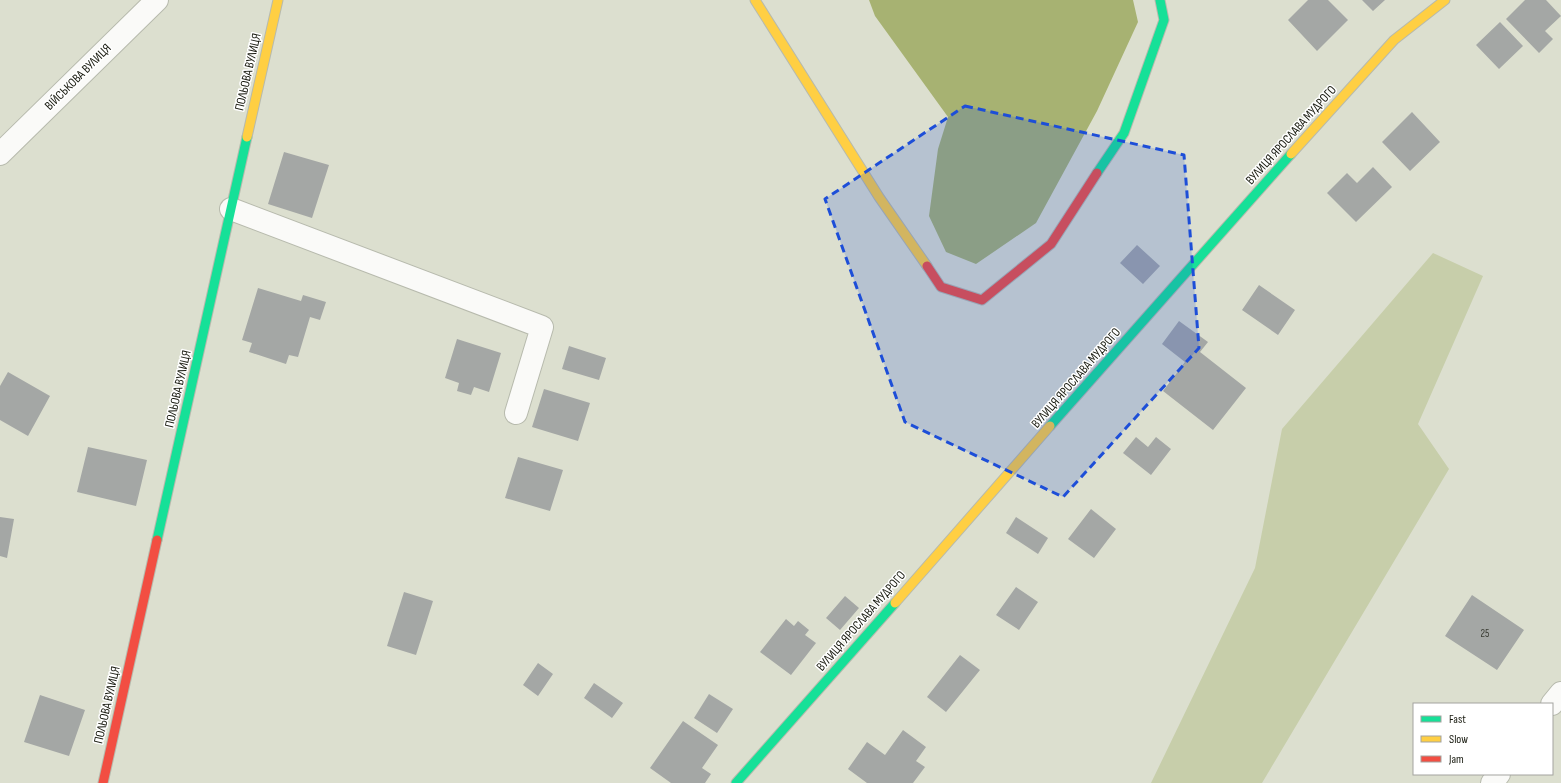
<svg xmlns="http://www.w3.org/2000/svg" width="1561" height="783" font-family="'Sofia Sans Condensed',sans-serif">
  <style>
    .green { fill: #c7ceaa }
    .water { fill: #a7b272 }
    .building { fill: #a4a7a5 }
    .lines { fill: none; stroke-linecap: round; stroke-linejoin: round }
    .street-casing { stroke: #b7baad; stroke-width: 24 }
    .fast-casing { stroke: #b7baad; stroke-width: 11 }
    .slow-casing { stroke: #b7baad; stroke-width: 11 }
    .jam-casing { stroke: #b7baad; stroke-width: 11 }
    .street { stroke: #fafaf8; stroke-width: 22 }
    .fast { stroke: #16e098; stroke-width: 9 }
    .slow { stroke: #ffcf43; stroke-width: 9 }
    .jam { stroke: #f24e42; stroke-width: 9 }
    .marked { fill: #1d4ed8; fill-opacity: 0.2; stroke: #1d4ed8; stroke-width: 3; stroke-dasharray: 8 5; stroke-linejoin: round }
    .labels { text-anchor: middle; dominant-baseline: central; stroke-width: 3; stroke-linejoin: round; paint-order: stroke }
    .number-label { font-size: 11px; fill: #3b3d34 }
    .street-label { font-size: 13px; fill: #181a0f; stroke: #fff }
  </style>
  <rect width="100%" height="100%" fill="#dcdfcf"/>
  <path class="green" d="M1433,253L1483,276L1418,424L1449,469L1262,783H1151L1255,568L1282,429Z"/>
  <path class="water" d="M869,0H1133L1138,22L1097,111L1036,223L976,264L946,252L929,216L938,149L948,117L875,16Z"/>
  <path class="building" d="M1308,0H1328L1348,20L1317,51L1288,20Z
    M1362,0H1385L1373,11Z
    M1525,0H1546L1561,16L1545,31L1553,39L1539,53L1506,19Z
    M1500,22L1523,46L1499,69L1476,45Z
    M1412,112L1440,142L1410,171L1382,142Z
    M284,152L329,165L312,218L268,204Z
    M1373,167L1392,187L1356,222L1327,193L1347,173L1357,183Z
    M1137,245L1160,266L1143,284L1120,263Z
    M1259,285L1295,310L1278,335L1242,310Z
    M258,288L301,301L303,295L326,302L320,320L310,317L298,357L289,355L286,364L249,352L252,343L242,340Z
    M1179,321L1208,342L1200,352L1246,388L1213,430L1163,391L1185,362L1162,344Z
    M457,339L501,353L489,392L474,387L471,395L457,391L459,383L445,378Z
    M569,346L606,358L599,380L562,369Z
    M8,372L50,396L28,436L0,420V386Z
    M544,389L590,403L578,441L532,427Z
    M1136,437L1148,447L1156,437L1171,449L1151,475L1123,453Z
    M88,447L147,460L136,506L77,492Z
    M518,457L563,470L550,511L505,498Z
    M1091,509L1116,529L1094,558L1068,539Z
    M0,517L14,519L7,558L0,556Z
    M1016,517L1048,538L1038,554L1006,533Z
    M1016,587L1038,602L1019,630L996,615Z
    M404,592L433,601L416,655L387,646Z
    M1472,595L1524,630L1497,670L1445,636Z
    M845,596L859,608L840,630L826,618Z
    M786,619L794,626L798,621L809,630L805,635L816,643L791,675L760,652Z
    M960,655L980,670L946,712L927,697Z
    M538,663L553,674L538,696L523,685Z
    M594,683L623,703L612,718L584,698Z
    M709,694L733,709L717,733L694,718Z
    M40,695L85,710L69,756L24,742Z
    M683,721L718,745L702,768L711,774L705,783H671L650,768Z
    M903,730L926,747L916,761L925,767L913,783H867L848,769L867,742L885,755Z"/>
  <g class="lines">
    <g class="street-casing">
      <path id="street" d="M0,154L157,0
        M231,209L542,327L516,413
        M1552,704L1561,693
        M1492,783L1499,774"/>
    </g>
    <g class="fast-casing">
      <path id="fast" d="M1097,173L1124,133L1164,20L1160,0
        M1050,426L1291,154
        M157,540L247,137
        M736,783L895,603"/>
    </g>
    <g class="slow-casing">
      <path id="slow" d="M755,0L879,197L927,266
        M247,137L278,0
        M1291,154L1394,40L1445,0
        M895,603L1050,426"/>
    </g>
    <g class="jam-casing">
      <path id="jam" d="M927,266L941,287L982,300L1051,244L1097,173
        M103,783L157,540"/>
    </g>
    <use href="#street" class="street"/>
    <use href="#fast" class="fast"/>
    <use href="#slow" class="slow"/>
    <use href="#jam" class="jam"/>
  </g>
  <path class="marked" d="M965,106L1184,155L1199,348L1063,497L905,422L825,199Z"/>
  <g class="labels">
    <g class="number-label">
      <text x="1485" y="633">25</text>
    </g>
    <g class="street-label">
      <text transform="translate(248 72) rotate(-77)">ПОЛЬОВА ВУЛИЦЯ</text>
      <text transform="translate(78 77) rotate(-45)">ВІЙСЬКОВА ВУЛИЦЯ</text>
      <text transform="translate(1291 135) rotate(-48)">ВУЛИЦЯ ЯРОСЛАВА МУДРОГО</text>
      <text transform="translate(1076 378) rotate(-49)">ВУЛИЦЯ ЯРОСЛАВА МУДРОГО</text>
      <text transform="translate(178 389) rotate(-77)">ПОЛЬОВА ВУЛИЦЯ</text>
      <text transform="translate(861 621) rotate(-49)">ВУЛИЦЯ ЯРОСЛАВА МУДРОГО</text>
      <text transform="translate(107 705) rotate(-77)">ПОЛЬОВА ВУЛИЦЯ</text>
    </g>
  </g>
  <rect x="1413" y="703" width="140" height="72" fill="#ffffff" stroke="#a3a39f"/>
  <rect x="1421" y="716" width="20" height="6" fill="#16e098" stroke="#a3a39f"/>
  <text x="1449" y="723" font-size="12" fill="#181a0f">Fast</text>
  <rect x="1421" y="736" width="20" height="6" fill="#ffcf43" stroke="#a3a39f"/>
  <text x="1449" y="743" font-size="12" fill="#181a0f">Slow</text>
  <rect x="1421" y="756" width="20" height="6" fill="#f24e42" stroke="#a3a39f"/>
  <text x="1449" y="763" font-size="12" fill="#181a0f">Jam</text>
</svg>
